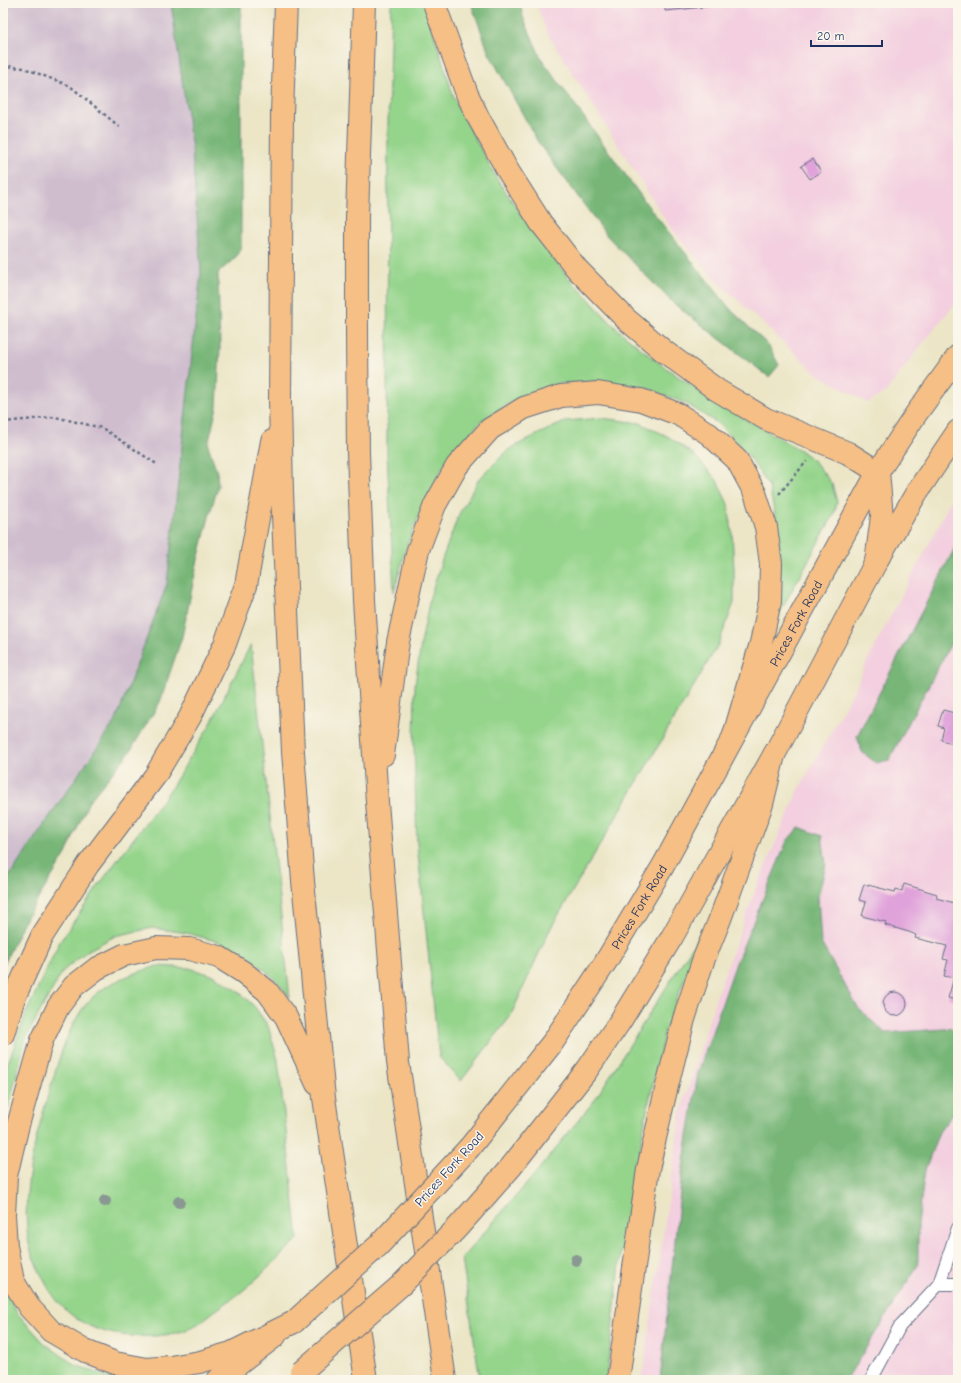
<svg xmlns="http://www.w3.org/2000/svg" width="961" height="1383" font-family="'Comic Neue',sans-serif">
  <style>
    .built { fill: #f3cfdf }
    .industrial { fill: #cfbdce }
    .green { fill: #94d48b; stroke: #588274 }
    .forest { fill: #77b677; stroke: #49726a }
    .building { fill: #e0a2da }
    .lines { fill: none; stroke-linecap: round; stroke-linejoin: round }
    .lane-casing { stroke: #646f83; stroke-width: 14 }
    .primary-casing { stroke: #646f83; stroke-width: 24 }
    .highway-casing { stroke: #646f83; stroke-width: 24 }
    .path { stroke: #646f83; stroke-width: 2.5; stroke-dasharray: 3 3; stroke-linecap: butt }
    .lane { stroke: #fff; stroke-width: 12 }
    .primary { stroke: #f5bf86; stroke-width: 22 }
    .highway { stroke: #f5bf86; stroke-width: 22 }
    .primary-bridge-casing { stroke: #646f83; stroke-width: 24; stroke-linecap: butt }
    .primary-bridge { stroke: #f5bf86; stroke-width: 22 }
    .tree { fill: #8a9893 }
    .labels { text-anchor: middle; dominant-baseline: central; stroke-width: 3; stroke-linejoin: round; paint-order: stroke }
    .street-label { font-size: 13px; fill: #1b2f5e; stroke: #fbf7ec }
  </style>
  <rect width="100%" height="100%" fill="#fbf7ec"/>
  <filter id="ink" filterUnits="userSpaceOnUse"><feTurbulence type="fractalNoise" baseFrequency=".025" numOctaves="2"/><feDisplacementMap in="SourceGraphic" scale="8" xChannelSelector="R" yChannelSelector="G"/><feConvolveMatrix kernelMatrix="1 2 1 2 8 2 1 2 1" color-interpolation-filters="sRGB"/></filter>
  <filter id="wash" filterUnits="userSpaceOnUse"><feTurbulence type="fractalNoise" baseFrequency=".012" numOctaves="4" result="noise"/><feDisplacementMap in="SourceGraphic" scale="16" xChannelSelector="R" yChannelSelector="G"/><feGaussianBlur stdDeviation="0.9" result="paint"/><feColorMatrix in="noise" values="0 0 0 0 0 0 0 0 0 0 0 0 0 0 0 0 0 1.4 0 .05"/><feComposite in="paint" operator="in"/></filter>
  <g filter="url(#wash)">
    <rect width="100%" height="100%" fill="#ece6c7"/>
    <path class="built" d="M536,3H958V300L916,352L886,392L868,403L816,373L714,278L670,227L547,33Z
      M958,484V1380H642L681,1111L718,991L756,888L798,791L854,690L869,657L937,529Z"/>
    <path class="industrial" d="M3,3H171L192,149L201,272L167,584L116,720L34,839L3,886Z"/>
    <path class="green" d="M391,3H424L454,98L465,120L496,177L532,231L568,277L617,329L659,363L712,400L800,450L815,462L832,484L837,502L834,514L770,630L780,560L778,528L769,487L748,455L720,425L685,403L644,387L597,381L556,384L516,399L480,422L446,461L424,503L406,548L394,592L387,453L388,124Z
      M601,418L640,423L669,437L694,455L716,479L728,504L732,532L734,570V603L718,645L549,931L510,1017L461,1081L439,1057L417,844L414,744L415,685L421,644L430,597L444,554L459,514L479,479L508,450L536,435L567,421Z
      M251,644L290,998L277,981L249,956L219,942L187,933L152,928L115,936L87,951L63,971L44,1004L26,1038L3,1128V1080L4,1074L27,1011L59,943L101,882L170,790L210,725Z
      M704,928L665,1030L646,1115L621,1255L606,1380H480L462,1258L530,1180L594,1101Z
      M157,966L189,968L215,976L237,990L254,1006L268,1026L278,1060L298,1239C281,1255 264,1273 246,1288C237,1296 226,1303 216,1310C208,1316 199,1324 191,1328C169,1338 132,1338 110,1333C79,1325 60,1310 45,1282C39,1270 32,1257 29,1244C20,1194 35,1140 49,1092C59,1061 66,1028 88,1002C106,982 132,974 157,966Z
      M3,1287L17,1313L44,1343L75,1365L117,1380H3Z"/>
    <path class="forest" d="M171,3H241V247L236,257L218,273L220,348L217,407L208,445L217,472L218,486L210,513L197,564L182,637L160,702L129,753L89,801L66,854L23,923L3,966V886L34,839L116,720L167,584L201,272L192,149Z
      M471,3H520L523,17L541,58L651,210L731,310L768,345L779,365L769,377L673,303L608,237L539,144L489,53Z
      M958,542V630L889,760L876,763L862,752L857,736Z
      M799,827L822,836L826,864L818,897L821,943L858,1008L885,1033L958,1028V1107L939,1132L925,1170L918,1224V1265L846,1380H660L682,1174L698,1073L736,963L787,841Z"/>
    <g id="blocks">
      <path class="building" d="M588,3H610V4L589,6Z
        M665,3H714V6L665,11Z
        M813,159L821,172L810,179L801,166Z
        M943,710L958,714V745L941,740L944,728L938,726Z
        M864,884L895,892L896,889L902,891L904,884L937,894L936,898L958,904V1001L948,998L954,978L944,976L948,960L943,959L947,946L915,938L916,935L909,932L885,925L886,922L862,916L866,902L859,900Z
        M883 1004a12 12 0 1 1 24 0a12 12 0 1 1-24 0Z"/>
    </g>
  </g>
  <g filter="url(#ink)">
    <use href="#blocks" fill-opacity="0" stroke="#646f83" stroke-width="1"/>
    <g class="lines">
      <g class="lane-casing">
        <path id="lane" d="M939,1284H958
          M871,1380L900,1326L939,1284L958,1228"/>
      </g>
      <g class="primary-casing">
        <g id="primary">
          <path id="s1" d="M470,1147L553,1042L605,963L663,866L878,472L916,414L958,356"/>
          <path d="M481,1201L511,1167L587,1070L621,1020L672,937L774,755L876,562L917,492L958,431"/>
          <path d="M218,1380L275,1336"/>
        </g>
      </g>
      <g class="highway-casing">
        <path id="highway" d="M286,3L282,114L280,401L282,492L293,752L303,881L324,1098L366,1380
          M364,3L357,217V335L358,453L364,600L377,802L398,1062L445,1380
          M434,3L467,94L478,117L508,171L541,223L577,269L626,319L665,352L717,390L766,419L848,453L878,472L882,516L876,562
          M383,755L398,642L418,550L435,505L457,466L490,429L524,408L561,396L598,393L641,400L678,414L709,434L737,460L755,493L766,527L771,564L770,601L761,643L734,735
          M3,1034L14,998L42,936L88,865L155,776L190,717L225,644L246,585L272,441
          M294,1322L231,1353L200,1362L170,1367L147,1369L115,1363L85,1351L51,1331L29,1307L13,1281L6,1246L4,1215L6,1176L18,1125L42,1040L58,1007L74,986L96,969L124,955L156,948L189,949L219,957L243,972L267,991L286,1017L317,1084
          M618,1380L648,1169L666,1090L684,1019L703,961L720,919L762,804L774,755"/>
      </g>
      <path class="path" d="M3,66L24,68L70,86L121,128
        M3,422L55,417L102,428L158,465
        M779,494L807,461"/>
      <use href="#lane" class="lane"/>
      <use href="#primary" class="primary"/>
      <use href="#highway" class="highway"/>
      <g class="primary-bridge-casing">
        <path id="primary-bridge" d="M294,1322L379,1245L470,1147
          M301,1372L401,1285L457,1228L481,1201"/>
      </g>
      <use href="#primary-bridge" class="primary-bridge"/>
    </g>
    <g class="tree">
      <circle cx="105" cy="1201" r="6"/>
      <circle cx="179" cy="1202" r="6"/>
      <circle cx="576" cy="1260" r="6"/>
    </g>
  </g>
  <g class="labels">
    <g class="street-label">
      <text stroke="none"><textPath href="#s1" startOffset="618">Prices Fork Road</textPath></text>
      <text stroke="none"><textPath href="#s1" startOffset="294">Prices Fork Road</textPath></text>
      <text transform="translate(449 1169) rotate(-48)">Prices Fork Road</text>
    </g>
  </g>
  <rect width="961" height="1383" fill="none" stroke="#fbf7ec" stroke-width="16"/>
  <path d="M811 40v6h71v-6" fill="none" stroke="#1b2f5e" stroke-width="2"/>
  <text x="817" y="40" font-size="12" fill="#1b2f5e" stroke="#fbf7ec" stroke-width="3" paint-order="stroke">20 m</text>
</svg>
